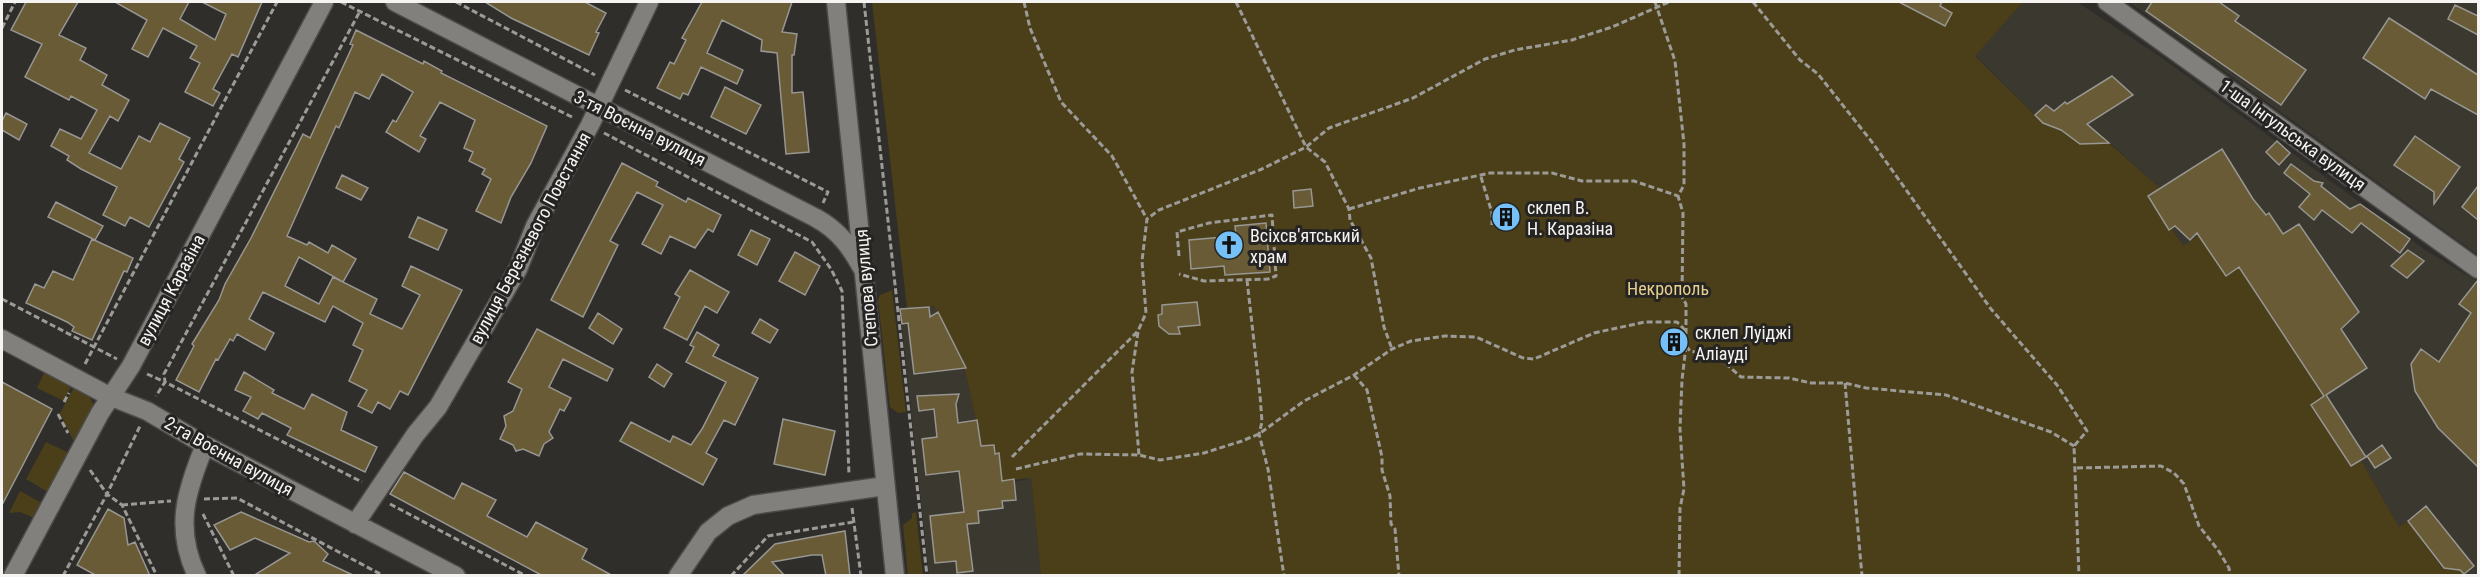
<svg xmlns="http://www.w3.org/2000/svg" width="2480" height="577" font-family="'Roboto Condensed',sans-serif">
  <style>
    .built { fill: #3b382f }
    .green { fill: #4b3f19 }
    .building { fill: #685b35; stroke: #979692; stroke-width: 1.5 }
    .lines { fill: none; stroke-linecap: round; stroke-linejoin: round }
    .minor-casing { stroke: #4c4b49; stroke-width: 21 }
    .path { stroke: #9c9b98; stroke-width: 3; stroke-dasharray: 6 3; stroke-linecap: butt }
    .minor { stroke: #81807c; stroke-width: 18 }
    .labels { text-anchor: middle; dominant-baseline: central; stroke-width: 6; stroke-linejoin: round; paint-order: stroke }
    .street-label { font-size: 18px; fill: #f5f4f2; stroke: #252422 }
    .poi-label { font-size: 18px; fill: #f5f4f2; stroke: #252422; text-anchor: start }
    .park-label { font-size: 18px; fill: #e6d08e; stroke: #252422 }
  </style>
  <rect width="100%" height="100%" fill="#2f2e2b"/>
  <path class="built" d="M2023,2H2077L2162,58L2425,250L2478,282V575H2465L2460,570L2442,568L2408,521L2399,527L2361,460L2351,466L2311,405L2324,397L2239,268L2226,276L2184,246L2148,196L2160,188L2110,143L2080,144L2061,130L2043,123L1975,55Z
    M2129,2H2478V255Z
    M934,305L962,356L978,429L994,445L1015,482L1031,478L1041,575H929L900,309Z"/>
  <path class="green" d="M872,2H2023L1975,56L2043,123L2061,130L2080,144L2109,143L2160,188L2148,197L2184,246L2199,235L2226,276L2239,267L2324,396L2311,405L2350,466L2361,460L2399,527L2408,521L2442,568L2460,570L2465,575H1041L1031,478L1002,481L998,454H995L994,445L963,449L978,429L962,357L934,306L907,308Z
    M892,290L906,412L898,413L890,407L878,300L880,295Z
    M46,369L73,382L64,401L37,388Z
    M76,384L88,394L94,406L74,442L60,413Z
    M46,442L69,453L48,492L26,479Z
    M20,491L42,503L34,518L20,512L9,513Z
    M916,512L923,575H908L903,525L912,518V513Z"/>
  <path class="building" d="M26,2H78L59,35L86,48L80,60L107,75L102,85L129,100L118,121L110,116L89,153L121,169L139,136L150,142L160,123L190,138L179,159L184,162L149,227L130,217L125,226L103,215L117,187L81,169L67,160L69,156L51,146L60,129L81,139L97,110L71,96L69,100L25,77L42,44L11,30Z
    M115,2H189L180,19L215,40L226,14L202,2H262L238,57L232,54L213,89L220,93L213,106L185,92L200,63L190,58L197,46L163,28L148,57L132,49L147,20Z
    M485,2H585L606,13L596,32L599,33L589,55L511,18Z
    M702,2H792L782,32L797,34L794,55H792V93L803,92L809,152L786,154L777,53L761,51L762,40L722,20L707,53L743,70L737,84L701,67L688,95L683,93L680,99L657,88L670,62L674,64L686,40L682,38Z
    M1899,2H1942L1940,6L1952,13L1945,26Z
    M2152,2H2219L2239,16L2235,21L2306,70L2281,105L2146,11Z
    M2455,5L2478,16V35L2448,19Z
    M2389,18L2478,75V115L2431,89L2425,99L2363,58Z
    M356,30L423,64L424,61L442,71L441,73L547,126L531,163L511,197L501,223L476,211L491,179L482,174L485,169L469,161L473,152L464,148L475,120L440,102L420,136L426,139L419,152L386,132L393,120L396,122L413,92L382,74L369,99L355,92L339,128L336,126L287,236L307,245L309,242L328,253L332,245L356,259L343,282L299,257L285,286L319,304L333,277L377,299L370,314L402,329L420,295L402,286L411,266L462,290L408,395L400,391L390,409L378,402L372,413L358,406L367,390L349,381L363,350L353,345L363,323L333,306L325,322L263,292L249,319L274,333L265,350L237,334L233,341L230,339L218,360L216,359L199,392L176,380L194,346L192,344L219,300L225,284L251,238L303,134L310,138L353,45L350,44Z
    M2112,76L2133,95L2087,124L2109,143L2080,144L2061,130L2043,123L2035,115L2046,105L2054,111L2065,102L2067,104Z
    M725,87L761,105L746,134L711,117Z
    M6,113L27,124L19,140L2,130V121Z
    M2415,136L2460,167L2434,204V192L2394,165Z
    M2277,141L2290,153L2279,165L2266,152Z
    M2222,149L2253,199L2266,215L2269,213L2283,234L2299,224L2359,312L2341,329L2367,368L2326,395L2366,457L2351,466L2311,405L2324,396L2239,267L2226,276L2197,233L2190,240L2175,226L2169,230L2148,196Z
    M622,163L658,182L656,186L686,202L688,198L721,215L713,232L708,229L695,248L670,236L661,254L642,244L663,205L637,192L610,241L618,245L583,317L551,300Z
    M2291,164L2314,181L2323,183L2321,186L2350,209L2360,204L2410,239L2400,253L2361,223L2352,233L2322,210L2314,220L2299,207L2310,194L2284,173Z
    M342,175L368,188L361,200L336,188Z
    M2478,186V220L2462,207Z
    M1311,189L1313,206L1294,208L1293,191Z
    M56,202L103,226L95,240L48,217Z
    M1514,207L1516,225L1498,226L1497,209Z
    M418,217L447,230L438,250L409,237Z
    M1266,223L1270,272L1225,275L1224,266L1191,269L1189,240L1236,236L1235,226Z
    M751,230L770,239L757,265L738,255Z
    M92,239L133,258L127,272L124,271L92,340L72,331L74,327L67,322L26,303L35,284L44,288L53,271L73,280Z
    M2408,250L2424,261L2407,278L2391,266Z
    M795,252L820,266L805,295L779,281Z
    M690,270L729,292L717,313L705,306L687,340L664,328L680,297L675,294Z
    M2478,280V467L2438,428L2415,391L2411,364L2421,349L2439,362L2471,313L2459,304Z
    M1197,302L1200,325L1178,327L1180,334H1169L1159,326L1158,315L1162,314V305Z
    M929,307L930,317L938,312L966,368L914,374L908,323L902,324L900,309Z
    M598,313L622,329L613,344L589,328Z
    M760,319L778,330L770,343L752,333Z
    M537,329L613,369L607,381L563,359L549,387L571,398L564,411L560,409L549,432L553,438L544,444L539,456L523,449L516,451L513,445L500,439L506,426L504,416L513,411L522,389L508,382Z
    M697,332L719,345L713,356L758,378L735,425L724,420L706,453L717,459L703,485L620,441L631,422L670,442L673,436L691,445L702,429L726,382L686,362L694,347L690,345Z
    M657,364L672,374L664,387L649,377Z
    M244,372L274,390L272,393L304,409L312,394L347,412L341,430L377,447L365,472L287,435L291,428L262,413L258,419L243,411L251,397L235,390Z
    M2,382L52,409L2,505Z
    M959,394L956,404L958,423L977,420L981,446L994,445L995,454L999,453L1002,481L1014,479L1016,500L1002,501L1003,508L978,511L979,523L967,524L973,571L957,573L956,561L935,563L930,516L964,512L959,471L926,475L922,439L937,437L934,409L919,411L917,396Z
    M783,419L835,431L825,475L774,464Z
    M2382,445L2391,458L2375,468L2367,456Z
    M404,472L454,499L462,483L496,500L487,516L527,537L536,522L587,549L582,559L613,576H543L390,494Z
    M2426,506L2474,566L2464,574L2460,570L2444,568L2408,521Z
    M108,509L124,518L128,545L135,542L150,576H97L77,565Z
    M241,512L309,542L314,541L328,554L323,561L355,576H253L290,553L255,538L230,550L214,525Z
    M845,531L850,576H826L822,555H812L772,562L785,576H742L775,544Z"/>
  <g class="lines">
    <g class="minor-casing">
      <path id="minor" d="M395,2L816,218C838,230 850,246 862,268
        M836,2L895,576
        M2107,2L2478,269
        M2,339L109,396L147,411L205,445L456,576
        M355,524L415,435L438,407L518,269L535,226L590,125L649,2
        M13,576L100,413L131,366L324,2
        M197,576C174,528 186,491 205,445
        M678,576L708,532L728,516L753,505L885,486"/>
    </g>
    <path class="path" d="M341,2L574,118
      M456,2L595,75
      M864,2L927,576
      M1024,2L1030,28L1061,102L1112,156L1147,219
      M1236,2L1306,147L1325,162L1349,209L1350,220L1371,258L1384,327L1392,349
      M1655,2L1675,61L1684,144V185L1678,196L1683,213L1682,297L1686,304V346L1682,380L1680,429L1684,489L1680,508L1679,576
      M1753,2L1800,60L1818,74L1872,142L1991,309L2057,385L2087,431L2074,446L2079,576
      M359,13L164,374L165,382L362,482
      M2,28L15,2
      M625,90L828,192L823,203
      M604,133L812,242L831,269L842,291L849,475
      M1481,177L1492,213V225
      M1349,209L1420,188L1490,173H1552L1582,181H1634L1678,196
      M1179,256L1177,232L1209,223L1272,215L1276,276L1268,279L1204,281L1179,274
      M1247,280L1260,395L1262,422L1259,434L1268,469L1284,576
      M2,299L117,359
      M1138,332L1132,372L1139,455
      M1686,346L1690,351L1718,357L1741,377L1789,378L1811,383H1845L1866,388L1946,395L2051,432L2074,446
      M85,364L277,2
      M147,374L165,382L156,396
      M1354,375L1367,390L1382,457V470L1390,496L1391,524L1395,529L1399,576
      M1845,383L1862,576
      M64,402L69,393
      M58,414L68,433
      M1012,457L1138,331L1146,313L1142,261L1147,219L1159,210L1262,169L1306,147L1329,128L1413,98L1485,59L1515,50L1572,40L1612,27L1669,2
      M2077,468L2161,466L2174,473L2184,484L2199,526L2218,550L2229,568L2230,576
      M1016,469L1080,454L1139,455L1160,460L1204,453L1242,441L1259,434L1304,401L1354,375L1392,349L1411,341L1445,336L1476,337L1523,358L1534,359L1594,333L1645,322H1677L1685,330
      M90,470L107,494L122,505L157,576
      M204,499L237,498L384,576
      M390,504L526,576
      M122,505L171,501
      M852,508L861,576
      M203,514L234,576
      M63,576L107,494L140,426
      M731,576L768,536L853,522"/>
    <use href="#minor" class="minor"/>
  </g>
  <defs>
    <g id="building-disc" transform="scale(1.5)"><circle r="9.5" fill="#75c0f6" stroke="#252422"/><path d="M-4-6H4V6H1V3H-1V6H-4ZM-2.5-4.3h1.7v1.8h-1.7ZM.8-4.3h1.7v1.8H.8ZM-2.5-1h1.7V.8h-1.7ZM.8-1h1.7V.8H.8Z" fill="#111"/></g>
    <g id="church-disc" transform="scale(1.5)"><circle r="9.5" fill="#75c0f6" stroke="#252422"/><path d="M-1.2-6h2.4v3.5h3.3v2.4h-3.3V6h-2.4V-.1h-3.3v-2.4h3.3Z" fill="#111"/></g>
  </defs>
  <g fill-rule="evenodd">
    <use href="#building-disc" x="1506" y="217"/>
    <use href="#church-disc" x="1229" y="245"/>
    <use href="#building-disc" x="1674" y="342"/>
  </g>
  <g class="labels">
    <g class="street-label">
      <text transform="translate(640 128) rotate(27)">3-тя Воєнна вулиця</text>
      <text transform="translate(2293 135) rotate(36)">1-ша Інгульська вулиця</text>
      <text transform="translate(530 238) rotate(-62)">вулиця Березневого Повстання</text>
      <text transform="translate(866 288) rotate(-95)">Степова вулиця</text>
      <text transform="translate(171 290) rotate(-62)">вулиця Каразіна</text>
      <text transform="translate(229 456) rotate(29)">2-га Воєнна вулиця</text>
    </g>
    <g class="poi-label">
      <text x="1527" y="207">склеп В.<tspan x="1527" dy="21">Н. Каразіна</tspan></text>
      <text x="1250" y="235">Всіхсв'ятський<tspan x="1250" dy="21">храм</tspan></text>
      <text x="1695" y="332">склеп Луіджі<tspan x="1695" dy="21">Аліауді</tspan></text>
    </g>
    <g class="park-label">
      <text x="1668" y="288">Некрополь</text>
    </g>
  </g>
  <rect width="2480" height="577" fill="none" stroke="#f5f4f2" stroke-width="6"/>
</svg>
